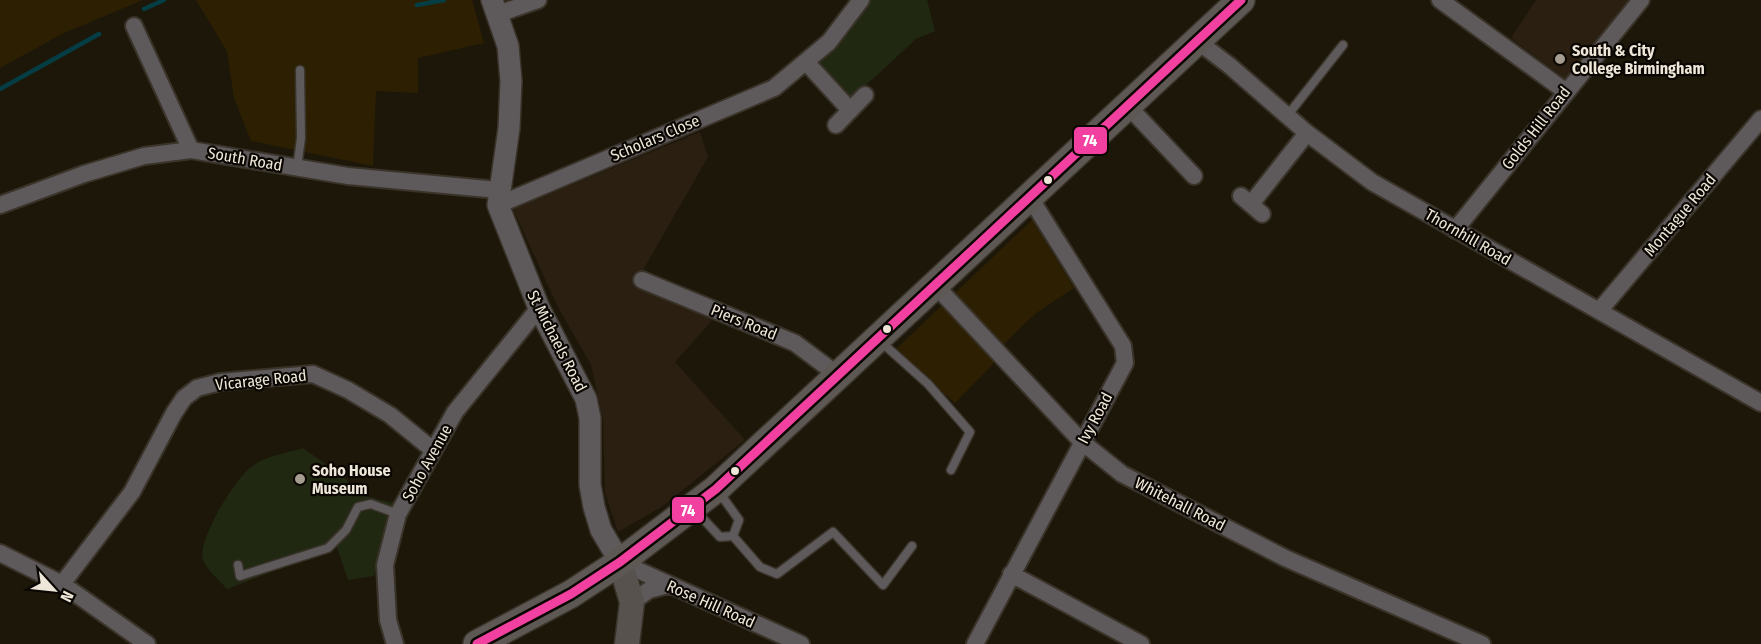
<svg xmlns="http://www.w3.org/2000/svg" width="1761" height="644" font-family="'Fira Sans Condensed',sans-serif">
  <style>
    .built { fill: #2d2002 }
    .education { fill: #2b1f12 }
    .green { fill: #202811 }
    .lines { fill: none; stroke-linecap: round; stroke-linejoin: round }
    .stream { stroke: #043d43; stroke-width: 4.5 }
    .service-casing { stroke: #393329; stroke-width: 11 }
    .minor-casing { stroke: #393329; stroke-width: 20 }
    .tertiary-casing { stroke: #393329; stroke-width: 24 }
    .secondary-casing { stroke: #393329; stroke-width: 27 }
    .trunk-casing { stroke: #393329; stroke-width: 30 }
    .service { stroke: #5e595a; stroke-width: 8 }
    .minor { stroke: #5e595a; stroke-width: 16 }
    .tertiary { stroke: #5e595a; stroke-width: 21 }
    .secondary { stroke: #57524e; stroke-width: 24 }
    .trunk { stroke: #5e5854; stroke-width: 27 }
    .bus-1-casing { stroke: #0a0601; stroke-width: 14 }
    .bus-1 { stroke: #f240a1; stroke-width: 9 }
    .poi-dot { fill: #a59e90; stroke: #0a0601; stroke-width: 2 }
    .bus-dot { fill: #eee6d8; stroke: #0a0601; stroke-width: 2 }
    .labels { text-anchor: middle; dominant-baseline: central; stroke-width: 4.5; stroke-linejoin: round; paint-order: stroke }
    .poi-label { font-size: 16px; font-weight: bold; fill: #eee6d8; stroke: #0a0601; text-anchor: start }
    .street-label { font-size: 16px; fill: #eee6d8; stroke: #0a0601 }
    .line-badge { stroke: #0a0601; stroke-width: 2 }
    .badge-label { font-size: 16px; text-anchor: middle; font-weight: bold; fill: #fff }
  </style>
  <rect width="100%" height="100%" fill="#1d170a"/>
  <path class="built" d="M0,0H143L64,33L0,68Z
    M196,0H472L484,43L418,58V93L376,91L373,166L251,141L234,98L227,51Z
    M1032,220L1074,288L1036,313L1005,343L992,365L955,403L895,350Z"/>
  <path class="education" d="M1536,0H1631L1565,79L1511,38Z
    M700,132L708,157L635,284L714,318L675,362L745,440L663,506L618,532L605,493L603,419L591,365L557,305L513,209Z"/>
  <path class="green" d="M865,0H927L935,31L916,39L851,99L818,63Z
    M303,448L345,478L360,495L394,503L374,576L348,580L337,547L227,589C220,581 207,570 203,560C196,542 235,479 251,467C264,456 287,453 303,448Z"/>
  <g class="lines">
    <path class="stream" d="M417,5L444,0
      M144,9L164,0
      M0,89L99,34"/>
    <g class="service-casing">
      <path id="service" d="M1287,116L1343,45
        M297,168L301,138L300,70
        M880,341L928,384L970,432L951,470
        M695,510L720,537L733,536L739,520L719,492
        M733,536L760,567L777,574L833,532L883,585L912,546
        M238,565L240,576L328,548L346,530L358,507L371,504L398,514"/>
    </g>
    <g class="minor-casing">
      <path id="minor" d="M1440,0L1565,91
        M498,14L538,0
        M134,26L191,150
        M1196,40L1230,66L1307,133L1372,182L1761,403
        M807,63L850,110
        M1127,105L1194,176
        M836,125L865,95
        M1241,196L1262,214
        M1251,204L1307,133
        M0,205L84,174L144,156L191,150L348,176L498,190
        M498,205L774,88L829,42L861,0
        M1455,230L1641,0
        M642,280L795,343L839,376
        M934,284L1082,442L1122,474L1285,558L1482,644
        M1599,311L1761,119
        M0,553L62,584L147,644
        M620,562L801,644
        M1011,574L1141,644
        M62,584L132,492L174,413L184,398L197,388L220,382L313,374L348,390L390,415L433,450
        M632,602L649,590L668,585
        M395,644L388,620L385,565L398,514L455,412L539,308
        M975,644L1125,363L1123,346L1029,196"/>
    </g>
    <g class="tertiary-casing">
      <path id="tertiary" d="M492,0L508,46L511,81L509,128L498,205L539,308L586,399L590,418V485L594,507L601,530L620,562"/>
    </g>
    <g class="secondary-casing">
      <path id="secondary" d="M620,562L632,602L627,644"/>
    </g>
    <g class="trunk-casing">
      <path id="trunk" d="M477,644L571,594L620,562L716,489L1241,0"/>
    </g>
    <use href="#service" class="service"/>
    <use href="#minor" class="minor"/>
    <use href="#tertiary" class="tertiary"/>
    <use href="#secondary" class="secondary"/>
    <use href="#trunk" class="trunk"/>
    <g class="bus-1-casing">
      <path id="bus-1" d="M477,644L571,594L620,562L716,489L1241,0"/>
    </g>
    <use href="#bus-1" class="bus-1"/>
  </g>
  <g class="poi-dot">
    <circle cx="1560" cy="59" r="6"/>
    <circle cx="300" cy="479" r="6"/>
  </g>
  <g class="bus-dot">
    <circle cx="1048" cy="180" r="5"/>
    <circle cx="887" cy="329" r="5"/>
    <circle cx="735" cy="471" r="5"/>
  </g>
  <g class="labels">
    <g class="poi-label">
      <text x="1572" y="50">South &amp; City<tspan x="1572" dy="18">College Birmingham</tspan></text>
      <text x="312" y="470">Soho House<tspan x="312" dy="18">Museum</tspan></text>
    </g>
    <g class="street-label">
      <text transform="translate(1536 128) rotate(-52)">Golds Hill Road</text>
      <text transform="translate(655 138) rotate(-23)">Scholars Close</text>
      <text transform="translate(245 159) rotate(10)">South Road</text>
      <text transform="translate(1680 215) rotate(-50)">Montague Road</text>
      <text transform="translate(1468 237) rotate(30)">Thornhill Road</text>
      <text transform="translate(744 322) rotate(22)">Piers Road</text>
      <text transform="translate(557 341) rotate(63)">St Michaels Road</text>
      <text transform="translate(261 380) rotate(-6)">Vicarage Road</text>
      <text transform="translate(1095 418) rotate(-62)">Ivy Road</text>
      <text transform="translate(427 463) rotate(-61)">Soho Avenue</text>
      <text transform="translate(1180 504) rotate(27)">Whitehall Road</text>
      <text transform="translate(711 604) rotate(24)">Rose Hill Road</text>
    </g>
  </g>
  <g class="line-badge">
    <rect x="1073" y="126" width="35" height="29" rx="6" fill="#f240a1"/>
    <rect x="671" y="496" width="34" height="28" rx="6" fill="#f240a1"/>
  </g>
  <g class="badge-label">
    <text x="1090" y="146">74</text>
    <text x="688" y="516">74</text>
  </g>
  <g transform="translate(54 590) rotate(117)" stroke="#0a0601" stroke-width="4.5" paint-order="stroke">
  <path d="M0-4.5L10 22L0 15L-10 22Z" fill="#eee6d8"/>
  <text y="-9" font-size="16" font-weight="bold" text-anchor="middle" fill="#eee6d8">N</text>
  </g>
</svg>
